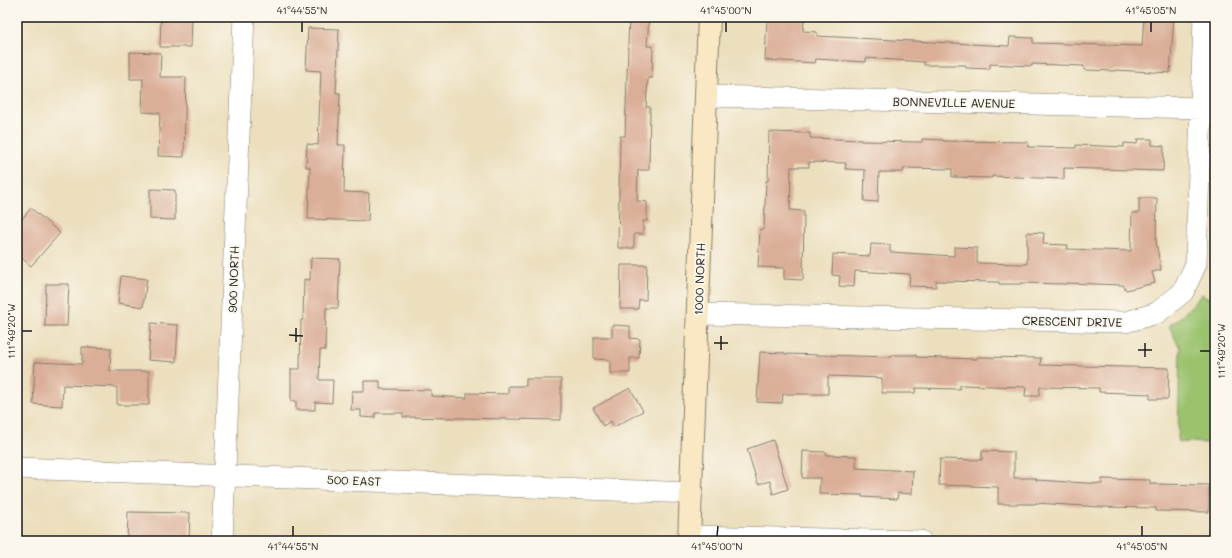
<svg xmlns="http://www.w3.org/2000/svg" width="1232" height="558" font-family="Mali,sans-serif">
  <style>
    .green { fill: #9bc36e; stroke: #5c7045 }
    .building { fill: #daae97 }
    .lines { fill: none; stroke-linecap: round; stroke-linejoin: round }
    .street-casing { stroke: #847e6d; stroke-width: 22 }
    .secondary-casing { stroke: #847e6d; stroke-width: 24 }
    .street { stroke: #fff; stroke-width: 21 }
    .secondary { stroke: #fae7c3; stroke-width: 22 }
    .ticks { fill: none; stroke: #1c1c1c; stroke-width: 1.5 }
    .labels { text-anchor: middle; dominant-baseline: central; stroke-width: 4; stroke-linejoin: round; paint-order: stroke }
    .street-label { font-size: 12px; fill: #1c1c1c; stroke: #fbf7ec }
    .neatline { fill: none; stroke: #1c1c1c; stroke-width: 1.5 }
    .ticks-label { font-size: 10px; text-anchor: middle; fill: #1c1c1c }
  </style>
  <rect width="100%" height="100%" fill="#fbf7ec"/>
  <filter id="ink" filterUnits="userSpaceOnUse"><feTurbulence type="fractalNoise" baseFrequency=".025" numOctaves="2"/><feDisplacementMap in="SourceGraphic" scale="8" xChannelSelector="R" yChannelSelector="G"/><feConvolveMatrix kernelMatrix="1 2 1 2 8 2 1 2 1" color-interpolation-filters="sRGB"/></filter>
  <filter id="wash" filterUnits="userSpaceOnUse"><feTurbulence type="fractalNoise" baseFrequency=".012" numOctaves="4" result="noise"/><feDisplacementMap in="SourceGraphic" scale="16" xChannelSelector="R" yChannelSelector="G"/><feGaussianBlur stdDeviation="0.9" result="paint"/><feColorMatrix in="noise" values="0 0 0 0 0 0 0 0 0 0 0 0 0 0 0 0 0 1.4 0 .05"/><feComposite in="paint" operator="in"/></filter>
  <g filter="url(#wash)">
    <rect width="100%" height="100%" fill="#ecdfbe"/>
    <path class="green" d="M1202,294L1215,302V443L1178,442L1180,348L1169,326L1183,315Z"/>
    <g id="blocks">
      <path class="building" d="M161,17H192L191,47H160Z
        M629,17H649L647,46H653L652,78H648L646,107H650L649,170H638L637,201L647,202V221H643V234H634V248H618L620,136H625Z
        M1144,17H1174L1170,73L1115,70V71L1084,70V66L1032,64V66L990,64V69L966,68V65H924V62L866,58V62L816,59L815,63L765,60L767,18L804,20L803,31L817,32V36L1009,46L1010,37L1033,38V43L1142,46Z
        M308,28L339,29L336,93H340L338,145H345L344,192L369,193L368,221L308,219L310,167H306L307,144L318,145L321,71L306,70Z
        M130,52L161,53L160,77H186L184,157L158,156L160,113L142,112L143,79H130Z
        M769,132L810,133V138L861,140V141L922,142V139L943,140V141L1028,142V147L1076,148V145L1124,147V143L1137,144L1138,139H1152V145L1164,146L1163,171L1064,168V179L992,176V178L952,177V169L904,168L903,172H879L878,202L864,201L865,170L845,169L846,163L809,162V167H791L790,210L804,211L803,280L784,279V268L758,267L760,229H764L766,181H768Z
        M150,189L175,190V220L150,219Z
        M1139,198H1157L1156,241L1161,270L1152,272L1155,283L1126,290L1123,285L1066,283V284L1021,283V284H999V282L936,281V287L909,286L910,274L855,271L854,287L839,286L840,276L832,275L833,254L870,256L871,244L890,245V252L954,256V247L977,248V263L1027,264V232L1044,233L1043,244L1068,245L1067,249L1131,251L1132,213H1139Z
        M31,208L60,233L31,266L17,254V225Z
        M311,258L340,259L338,308H326L325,350H320L319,380H333L332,403L315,402V410H296V401H291V369H300L301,320H303L304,279L310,280Z
        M621,265H647L646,300H639L638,309H620Z
        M121,276L147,279L143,307L118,303Z
        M46,284H69L67,326H45Z
        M151,323L178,325L176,362L148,360Z
        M612,325L630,326V338L640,339L639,358H630V373H610V360L594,359V337H612Z
        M82,347L111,348L110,371H149V405H117V387L63,385L62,406L33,404L35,362L82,364Z
        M760,352L785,353V354L892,357V355H916V357L977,359V357L1041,358L1040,365L1169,368L1168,399H1150V394L1099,392V388L1040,387L1039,396H1025L1026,387L960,385V389L916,388L915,393H882V378L828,376V394H783L782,403L757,402Z
        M526,379H561V420L403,417V413H375V418L361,417V410H351L352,391H364V381H380V389L431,390V396L467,398V393L508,394V386H526Z
        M630,388L643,411L614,427L611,421L603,426L593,408Z
        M773,440L788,489L773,494L770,481L758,484L747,449Z
        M803,451L826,452V455L856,456V468L913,471L912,494L898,493L897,499L862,497V495L819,494L820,478H802Z
        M982,451L1014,452V478H1036V480L1102,484V479L1150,480V484L1209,485V512L1156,511V508L1101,507L1035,503V504H998V487L939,485L940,459L982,460Z
        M128,512L190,513L189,541H127Z"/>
    </g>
  </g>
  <g filter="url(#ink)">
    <use href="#blocks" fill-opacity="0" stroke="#847e6d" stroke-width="1"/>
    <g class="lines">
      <g class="street-casing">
        <path id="street" d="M706,96L1201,108
          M698,314L1126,322L1157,313L1183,292L1196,264L1204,17
          M17,468L692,493
          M690,536L921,541
          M222,541L244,17"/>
      </g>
      <g class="secondary-casing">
        <path id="secondary" d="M689,541L709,17"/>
      </g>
      <use href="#street" class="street"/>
      <use href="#secondary" class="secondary"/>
    </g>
  </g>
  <path class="ticks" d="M302,32V22M726,32V22M1151,32V22M22,331H32M289,335L303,336M296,342V328M714,343H728M721,350V336M1138,350H1152M1200,351H1210M1145,357V343M293,536V526M717,536L718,526M1142,536V526"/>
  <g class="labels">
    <g class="street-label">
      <text transform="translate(954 102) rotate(1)">BONNEVILLE AVENUE</text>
      <text transform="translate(233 279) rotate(-88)">900 NORTH</text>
      <text transform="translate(699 279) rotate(-88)">1000 NORTH</text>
      <text transform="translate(1072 321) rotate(1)">CRESCENT DRIVE</text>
      <text transform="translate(354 480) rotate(2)">500 EAST</text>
    </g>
  </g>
  <rect width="1232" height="558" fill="none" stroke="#fbf7ec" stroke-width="44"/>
  <rect x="22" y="22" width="1188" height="514" class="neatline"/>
  <g class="ticks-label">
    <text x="302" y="14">41°44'55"N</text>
    <text x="726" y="14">41°45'00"N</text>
    <text x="1151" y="14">41°45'05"N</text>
    <text transform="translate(11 331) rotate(-90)" y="4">111°49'20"W</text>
    <text transform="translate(1221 351) rotate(-90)" y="4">111°49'20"W</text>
    <text x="293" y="550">41°44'55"N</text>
    <text x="717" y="550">41°45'00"N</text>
    <text x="1142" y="550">41°45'05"N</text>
  </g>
</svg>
